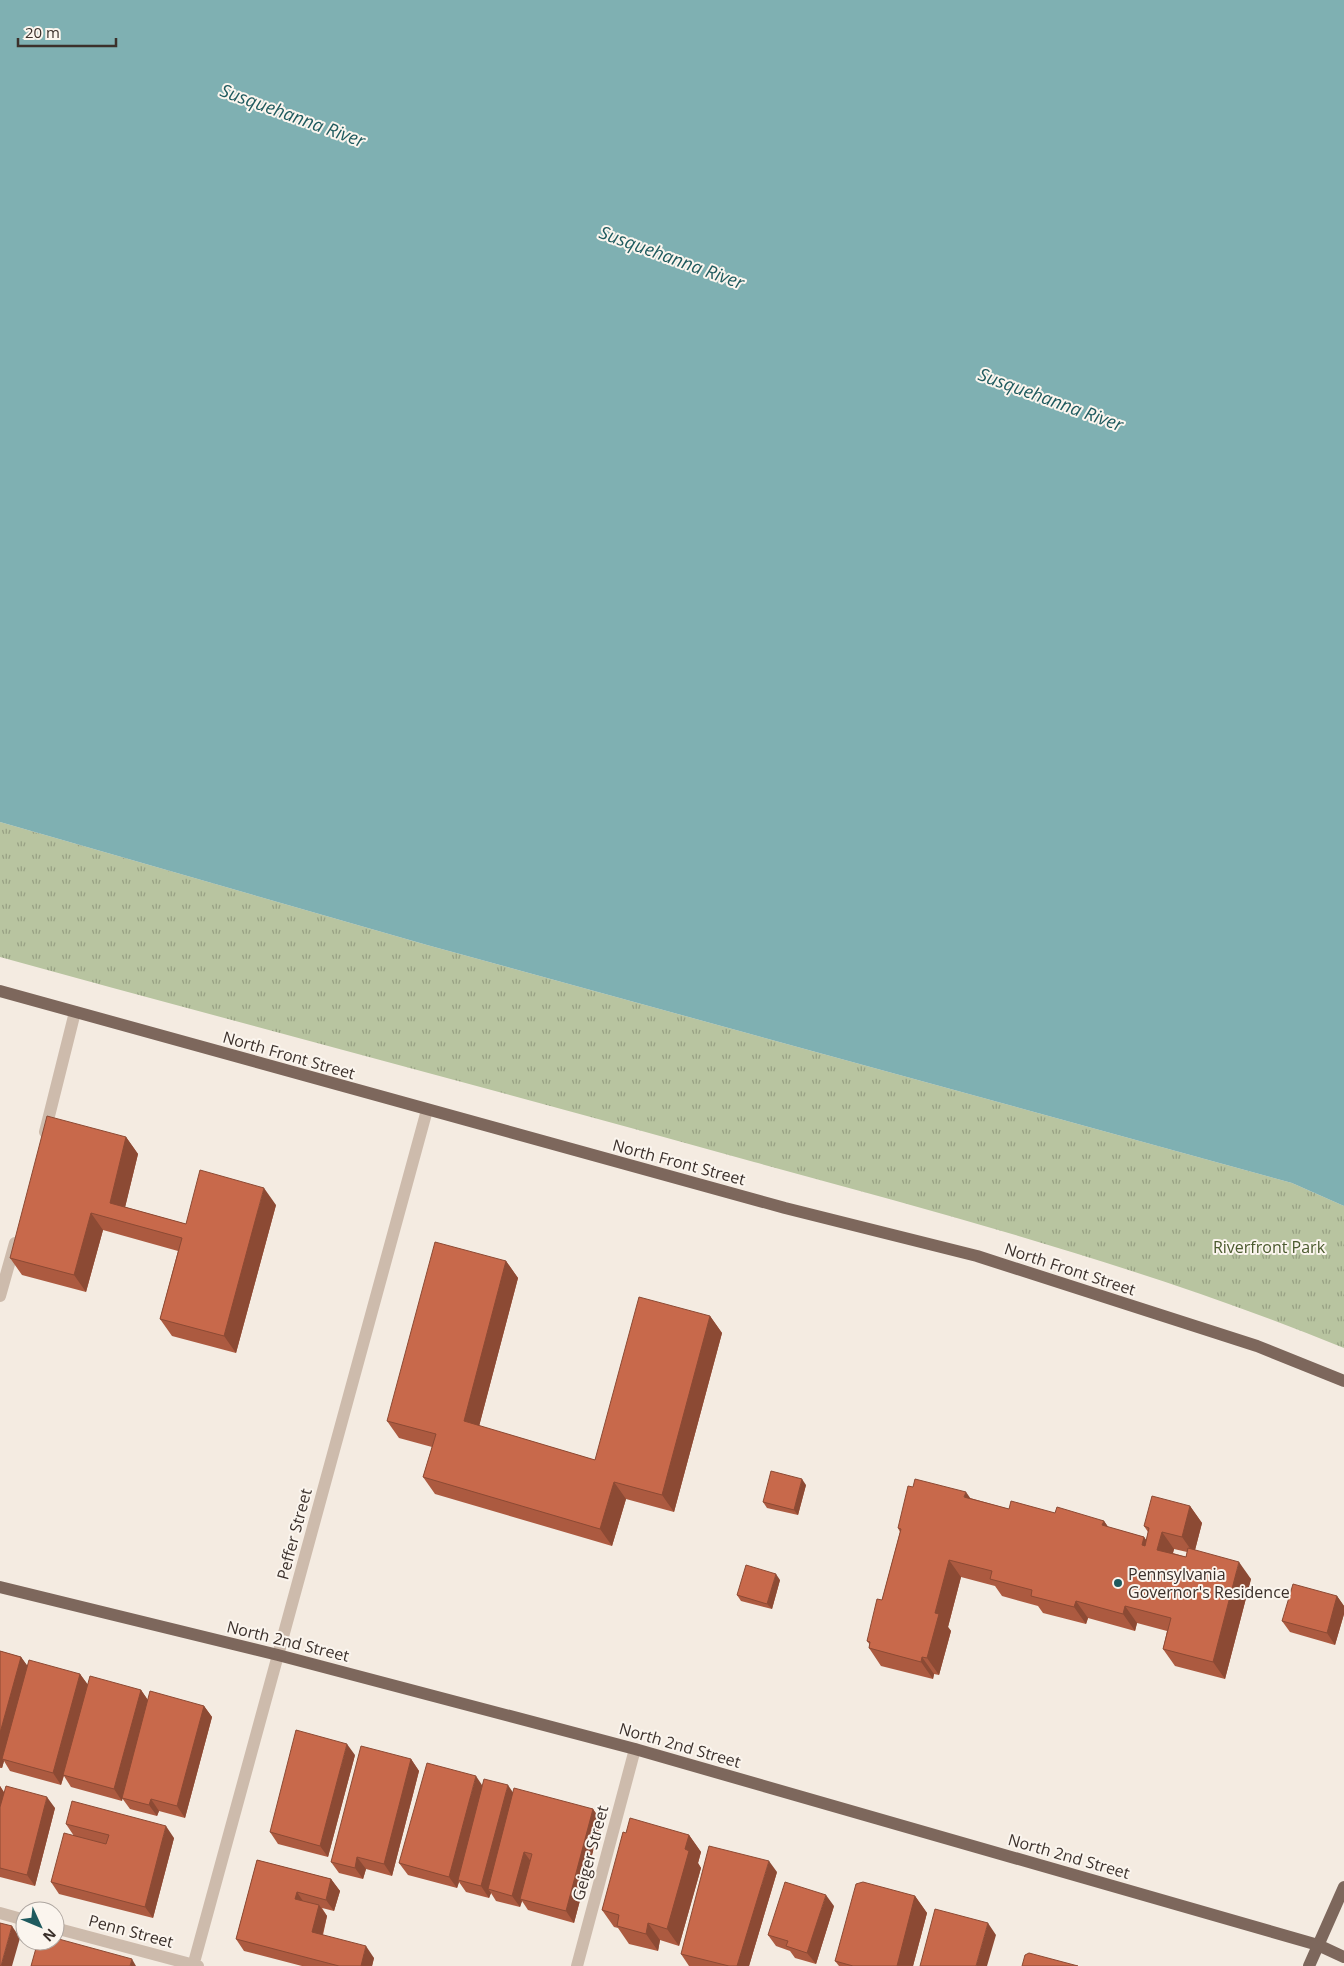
<svg xmlns="http://www.w3.org/2000/svg" width="1344" height="1966" font-family="'Open Sans',sans-serif">
  <style>
    .park { fill: url(#park-tufts) }
    .water { fill: #7fb0b2 }
    .lines { fill: none; stroke-linecap: round; stroke-linejoin: round }
    .street { stroke: #cdbbac; stroke-width: 12 }
    .primary { stroke: #7d675c; stroke-width: 12 }
    .wall { fill: #ac5a40; fill-rule: evenodd }
    .shaded-wall { fill: #8c4a34 }
    .building { fill: #c8694b; stroke: #8c4a34 }
    .poi-dot { fill: #1f5a5e; stroke: #fbf5ee; stroke-width: 2 }
    .labels { text-anchor: middle; dominant-baseline: central; stroke-width: 4; stroke-linejoin: round; paint-order: stroke }
    .street-label { font-size: 16px; fill: #3b302b; stroke: #fbf5ee }
    .park-label { font-size: 16px; fill: #4a5a2e; stroke: #fbf5ee }
    .poi-label { font-size: 16px; fill: #3b302b; stroke: #fbf5ee; text-anchor: start }
    .water-label { font-size: 18px; font-style: italic; fill: #1f5a5e; stroke: #fbf5ee }
  </style>
  <defs>
    <pattern id="park-tufts" width="24" height="20" patternUnits="userSpaceOnUse" patternTransform="scale(1.25)"><rect width="24" height="20" fill="#b8c4a0"/><path d="M3 7l-1-3M5 7V3M7 7l1-3M15 17l-1-3M17 17v-4M19 17l1-3" fill="none" stroke="#97a083"/></pattern>
  </defs>
  <rect width="100%" height="100%" fill="#f4ebe1"/>
  <path class="park" d="M0,822L427,945L1292,1183L1344,1206V1348C1153,1270 953,1216 754,1162C503,1092 251,1026 0,957Z"/>
  <path class="water" d="M0,0H1344V1206L1292,1183L427,945L0,822Z"/>
  <g class="lines">
    <path class="street" d="M45,1132L75,1012
      M0,1296L15,1243
      M0,1913L25,1920
      M55,1928L198,1966
      M193,1966L427,1110
      M577,1966L635,1749"/>
    <path class="primary" d="M0,991L785,1208L977,1256L1257,1346L1344,1381
      M0,1587L278,1655L635,1749L1318,1945L1344,1957
      M1309,1966L1344,1887"/>
  </g>
  <path class="wall" d="M126,1137L138,1154L125,1207L186,1224L276,1205L236,1353L172,1336L160,1319L178,1251L103,1230L86,1292L22,1275L10,1258Z
    M506,1261L518,1278L479,1426L595,1460L710,1316L722,1333L674,1512L626,1499L612,1546L435,1494L423,1477L432,1447L399,1438L387,1421Z
    M806,1485L798,1515L767,1508L763,1502Z
    M970,1498L1009,1509L1055,1513L1104,1521L1108,1527L1144,1537L1146,1540L1148,1532L1144,1526L1190,1506L1202,1523L1195,1550L1251,1579L1225,1679L1175,1666L1163,1649L1167,1631L1137,1623L1135,1631L1088,1618L1086,1624L1043,1613L1038,1606L1002,1596L995,1586L961,1577L948,1627L951,1631L939,1675L934,1674L933,1679L881,1666L869,1648L870,1645L867,1641L882,1600L900,1532L898,1528ZM1174,1549L1187,1552L1186,1557L1173,1553Z
    M780,1580L772,1609L741,1601L737,1595Z
    M1337,1596L1344,1606V1614L1335,1645L1290,1632L1282,1621Z
    M0,1651L21,1657L28,1667L80,1674L88,1685L141,1690L148,1700L204,1706L212,1717L185,1818L159,1811L157,1816L130,1809L122,1798V1801L71,1787L64,1776L61,1785L10,1771L4,1761L2,1768H0Z
    M355,1755L328,1857L278,1844L270,1832Z
    M411,1759L419,1771L392,1876L366,1869L363,1879L339,1873L331,1862Z
    M0,1786L4,1792L55,1808L35,1886L0,1877Z
    M482,1786L513,1793L593,1809L601,1821L574,1923L528,1910L522,1901L520,1907L496,1901L491,1893L489,1898L466,1892L459,1882L457,1888L408,1875L399,1863Z
    M66,1824L174,1838L153,1918L59,1894L51,1882L74,1836Z
    M626,1833L689,1835L701,1852L698,1863L701,1868L679,1946L660,1940L658,1951L629,1944L618,1928L614,1927L602,1910Z
    M257,1860L331,1879L340,1891L334,1911L322,1908L327,1916L323,1935L374,1958L372,1966H302L244,1951L236,1939Z
    M777,1872L749,1966H689L681,1954Z
    M915,1896L927,1913L913,1966H839L835,1961Z
    M834,1906L816,1964L795,1958L790,1951L776,1946L768,1935Z"/>
  <path class="shaded-wall" d="M126,1137L138,1154L122,1220L110,1203Z
    M264,1188L276,1205L236,1353L224,1336Z
    M91,1213L103,1230L86,1292L74,1275Z
    M506,1261L518,1278L476,1438L464,1421Z
    M710,1316L722,1333L674,1512L662,1495Z
    M802,1479L806,1485L798,1515L794,1510Z
    M614,1482L626,1499L612,1546L600,1529Z
    M966,1492L978,1509L964,1497Z
    M1190,1506L1202,1523L1194,1554L1182,1537Z
    M1104,1521L1116,1538L1102,1525Z
    M1162,1532L1174,1549L1169,1567L1157,1550Z
    M1144,1537L1156,1554L1142,1545Z
    M949,1560L961,1577L948,1627L951,1631L939,1675L927,1658L935,1613Z
    M1239,1562L1251,1579L1225,1679L1213,1662Z
    M776,1574L780,1580L772,1609L767,1604Z
    M1337,1596L1344,1606V1614L1335,1645L1327,1633Z
    M1076,1601L1088,1618L1086,1624L1074,1607Z
    M1125,1606L1137,1623L1135,1631L1123,1614Z
    M21,1657L29,1668L2,1759L4,1761L2,1768L0,1766V1733Z
    M922,1657L934,1674L933,1679L921,1662Z
    M80,1674L88,1685L61,1785L53,1773Z
    M141,1690L149,1702L122,1801L114,1789Z
    M204,1706L212,1717L185,1818L177,1806Z
    M347,1744L355,1755L328,1857L320,1846Z
    M411,1759L419,1771L392,1876L384,1864Z
    M476,1776L484,1788L458,1880L459,1882L457,1888L449,1877Z
    M508,1785L516,1797L488,1889L491,1893L489,1898L481,1886Z
    M0,1786L6,1796L0,1821Z
    M47,1797L55,1808L35,1886L27,1875Z
    M151,1799L159,1811L157,1816L149,1805Z
    M593,1809L601,1821L574,1923L566,1911Z
    M166,1826L174,1838L153,1918L145,1907Z
    M689,1835L701,1852L698,1863L701,1868L679,1946L667,1929L685,1849Z
    M524,1852L532,1863L520,1899L522,1901L520,1907L512,1896Z
    M357,1857L366,1869L363,1879L355,1868Z
    M769,1861L777,1872L749,1966H737Z
    M331,1879L340,1891L334,1911L326,1900Z
    M297,1892L305,1904L295,1899Z
    M826,1895L834,1906L816,1964L807,1953Z
    M915,1896L927,1913L913,1966H897Z
    M319,1905L327,1916L320,1944L312,1932Z
    M648,1923L660,1940L658,1951L646,1934Z
    M988,1923L996,1935L987,1966H976Z
    M12,1926L20,1938L12,1966H1Z
    M366,1946L374,1958L372,1966H361Z
    M132,1959L136,1966H130Z"/>
  <path class="building" d="M47,1116L126,1137L110,1203L186,1224L200,1170L264,1188L224,1336L160,1319L182,1238L91,1213L74,1275L10,1258Z
    M435,1242L506,1261L464,1421L595,1460L639,1297L710,1316L662,1495L614,1482L600,1529L423,1477L436,1434L387,1421Z
    M771,1471L802,1479L794,1510L763,1502Z
    M915,1479L966,1492L964,1497L1009,1509L1011,1501L1055,1513L1057,1507L1104,1521L1102,1525L1144,1537L1142,1545L1145,1546L1149,1528L1144,1526L1152,1496L1190,1506L1182,1537L1162,1532L1157,1550L1186,1557L1188,1548L1239,1562L1213,1662L1163,1649L1171,1618L1125,1606L1123,1614L1076,1601L1074,1607L1031,1596L1032,1590L990,1579L992,1571L949,1560L935,1613L939,1614L927,1658L922,1657L921,1662L869,1648L870,1642L867,1641L877,1599L882,1600L901,1529L898,1528L908,1486L913,1487Z
    M746,1565L776,1574L767,1604L737,1595Z
    M1293,1584L1337,1596L1327,1633L1282,1621Z
    M0,1651L21,1657L0,1733Z
    M29,1660L80,1674L53,1773L2,1759Z
    M90,1676L141,1690L114,1789L63,1775Z
    M150,1691L204,1706L177,1806L151,1799L149,1805L122,1798Z
    M296,1730L347,1744L320,1846L270,1832Z
    M361,1746L411,1759L384,1864L357,1857L355,1868L331,1862Z
    M427,1763L476,1776L449,1877L399,1863Z
    M484,1779L508,1785L481,1886L458,1880Z
    M6,1786L47,1797L27,1875L0,1868V1807Z
    M514,1788L593,1809L566,1911L520,1899L532,1854L524,1852L512,1896L488,1889Z
    M72,1801L166,1826L145,1907L51,1882L64,1833L106,1844L109,1835L66,1824Z
    M630,1818L689,1835L685,1849L689,1851L667,1929L648,1923L646,1934L617,1926L619,1915L602,1910L623,1832L626,1833Z
    M709,1846L769,1861L737,1966H729L681,1954Z
    M257,1860L331,1879L326,1900L297,1892L295,1899L319,1905L312,1932L366,1946L361,1966H339L236,1939Z
    M785,1882L826,1895L807,1953L786,1946L788,1941L768,1935Z
    M863,1882L915,1896L897,1966H853L835,1961L856,1884Z
    M935,1909L988,1923L976,1966H920Z
    M0,1923L12,1926L1,1966H0Z
    M55,1938L132,1959L130,1966H31L38,1941H55Z
    M1029,1953L1078,1966H1022L1025,1955Z"/>
  <circle class="poi-dot" cx="1118" cy="1583" r="5"/>
  <g class="labels">
    <g class="street-label">
      <text transform="translate(289 1055) rotate(16)">North Front Street</text>
      <text transform="translate(679 1162) rotate(15)">North Front Street</text>
      <text transform="translate(1070 1269) rotate(18)">North Front Street</text>
      <text transform="translate(294 1534) rotate(-75)">Peffer Street</text>
      <text transform="translate(288 1641) rotate(14)">North 2nd Street</text>
      <text transform="translate(680 1745) rotate(16)">North 2nd Street</text>
      <text transform="translate(590 1853) rotate(-75)">Geiger Street</text>
      <text transform="translate(1069 1856) rotate(16)">North 2nd Street</text>
      <text transform="translate(131 1931) rotate(15)">Penn Street</text>
    </g>
    <g class="park-label">
      <text x="1269" y="1247">Riverfront Park</text>
    </g>
    <g class="poi-label">
      <text x="1128" y="1574">Pennsylvania<tspan x="1128" dy="18">Governor's Residence</tspan></text>
    </g>
    <g class="water-label">
      <text transform="translate(293 115) rotate(20)">Susquehanna River</text>
      <text transform="translate(672 257) rotate(20)">Susquehanna River</text>
      <text transform="translate(1051 399) rotate(20)">Susquehanna River</text>
    </g>
  </g>
  <g transform="translate(40 1926) rotate(134)"><circle r="24" fill="#fbf5ee" stroke="#aea6a0"/>
  <path d="M0-4L9 19L0 12L-9 19Z" fill="#1f5a5e"/>
  <text y="-8" font-size="14" font-weight="bold" text-anchor="middle" fill="#3b302b">N</text>
  </g>
  <path d="M18 38v8h98v-8" fill="none" stroke="#3b302b" stroke-width="2.5"/>
  <text x="25" y="38" font-size="15" fill="#3b302b" stroke="#fbf5ee" stroke-width="4" paint-order="stroke">20 m</text>
</svg>
